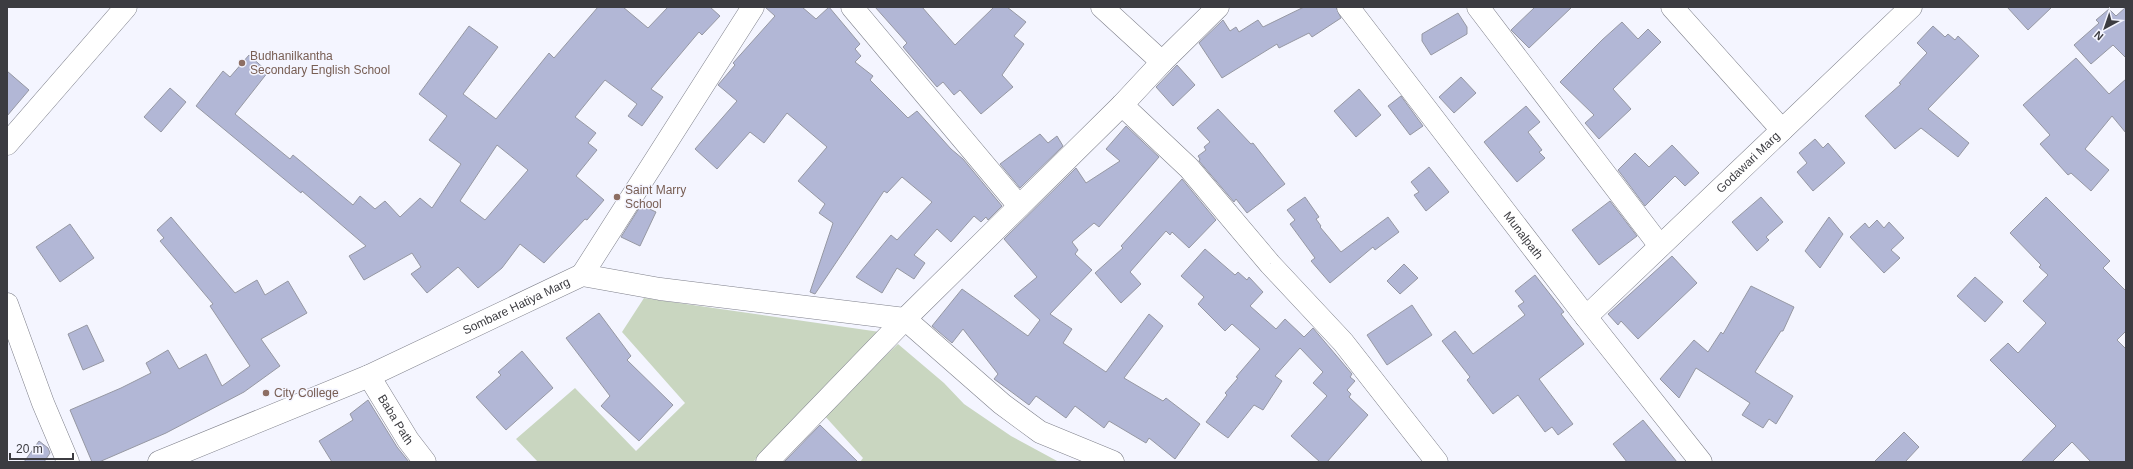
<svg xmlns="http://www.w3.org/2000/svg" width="2133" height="469" font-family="Arial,sans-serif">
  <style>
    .green { fill: #c9d6c0 }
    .building { fill: #b2b7d6; stroke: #9698a3; fill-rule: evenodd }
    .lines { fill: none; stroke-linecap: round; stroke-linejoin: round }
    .street-casing { stroke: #7f808b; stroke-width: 23 }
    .secondary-casing { stroke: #7f808b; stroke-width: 23 }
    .street { stroke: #fff; stroke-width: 22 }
    .secondary { stroke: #fff; stroke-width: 22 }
    .education-dot { fill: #8d6e63; stroke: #f4f5ff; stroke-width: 1.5 }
    .labels { text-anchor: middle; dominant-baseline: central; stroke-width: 3; stroke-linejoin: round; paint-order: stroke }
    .education-label { font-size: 12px; fill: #785e54; stroke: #f4f5ff; text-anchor: start }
    .street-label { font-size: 12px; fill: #3c3c41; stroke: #f4f5ff }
  </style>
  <rect width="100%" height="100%" fill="#f4f5ff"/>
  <path class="green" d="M644,298L880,332L753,462H538L516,439L575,388L636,451L685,403L622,332Z
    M898,344L944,383L964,404L1011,436L1059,462H860L863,458L823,414Z"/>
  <path class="building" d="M598,7H623L648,28L668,7H710L720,16L702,35L699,32L651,89L663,97L642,126L628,116L637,104L605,80L575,117L596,133L588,143L597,150L576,176L604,200L587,220L585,219L544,263L520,244L502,268L478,288L458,267L427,293L411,274L421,267L412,253L364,280L349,256L366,246L302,191L301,193L196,106L223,71L230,77L249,55L268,72L235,114L290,159L293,155L353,205L360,196L375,209L385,201L400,217L420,198L432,208L461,164L429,140L447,116L419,94L469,26L498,47L463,94L496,119L549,53L554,58ZM497,145L528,170L485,220L460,201Z
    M765,7H802L816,19L829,7L860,44L855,49L861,56L855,62L873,76L870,80L908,118L917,111L951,149L963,159L1002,206L988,220L986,217L981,222L974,216L951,242L937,229L914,255L925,263L914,279L897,268L882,293L856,277L891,235L897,240L932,202L902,177L887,193L884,191L815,294L810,292L833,223L819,213L825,204L798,181L827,147L787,113L764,143L750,132L717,169L695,149L737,101L718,85L735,65L733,63L775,16Z
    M875,7H922L955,45L994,7H1007L1026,22L1014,36L1024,44L1002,75L1013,87L981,114L960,90L954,95L943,82L937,87L903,47L907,43Z
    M1304,7H1336L1341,18L1312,37L1309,33L1279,48L1277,44L1222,78L1199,43L1223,20L1230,31L1236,27L1239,32L1258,20L1263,27Z
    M1535,7H1572L1529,48L1511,30Z
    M2007,7H2052L2028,30Z
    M2126,7V58L2113,45L2091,64L2074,45L2099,23L2096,20L2109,9L2116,16Z
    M1458,13L1467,27V34L1431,55L1422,41V34Z
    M1622,22L1638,39L1648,29L1661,42L1613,89L1631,109L1599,139L1585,123L1594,115L1560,82L1602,40Z
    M1933,26L1945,37L1948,34L1955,40L1958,36L1979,56L1928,109L1969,143L1958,157L1921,128L1895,149L1865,116L1901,84L1899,83L1927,53L1917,43Z
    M2076,58L2109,94L2126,79V133L2112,116L2085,149L2109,170L2091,191L2071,173L2068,175L2040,144L2050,135L2023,105Z
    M1177,65L1195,85L1173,106L1156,87Z
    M7,71L29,90L7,116Z
    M1461,77L1476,93L1454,113L1439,97Z
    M170,88L186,102L161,132L144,117Z
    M1359,89L1381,115L1356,137L1334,111Z
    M1401,96L1423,126L1410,135L1388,106Z
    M1526,106L1540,122L1528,132L1542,150L1539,152L1545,158L1517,182L1484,142Z
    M1218,109L1251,144L1253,143L1285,184L1247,213L1236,199L1234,202L1199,161L1200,159L1198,156L1206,150L1204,147L1210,142L1197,128Z
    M1126,126L1159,157L1099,227L1094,223L1072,242L1078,250L1075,254L1092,270L1050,314L1072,329L1063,343L1106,372L1149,314L1163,326L1124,378L1163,401L1166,398L1200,424L1175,459L1149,438L1146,443L1109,421L1104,428L1075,406L1066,418L1036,396L1029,405L994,379L998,374L963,329L952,343L932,326L962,289L1028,336L1040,320L1014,296L1037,277L1004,239L1076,168L1086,183L1120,161L1106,149Z
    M1040,134L1048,143L1057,136L1063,146L1020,188L1000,164Z
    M1815,139L1823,148L1828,143L1845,163L1813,191L1797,172L1807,163L1799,153Z
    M1672,145L1699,173L1685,186L1675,176L1645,206L1618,170L1635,153L1649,167Z
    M1429,167L1449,192L1426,211L1414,195L1419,192L1411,182Z
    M1182,179L1216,220L1189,248L1172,232L1170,235L1166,231L1130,272L1141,284L1121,303L1095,273L1123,248L1121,246Z
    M1305,197L1319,217L1316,219L1321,226L1320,227L1341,252L1388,217L1399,232L1375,250L1373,247L1330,283L1311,261L1315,258L1290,224L1295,220L1287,210Z
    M1761,197L1783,222L1766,237L1769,240L1757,251L1732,222Z
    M2046,197L2110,261L2103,268L2126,291V331L2117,340L2126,349V462H2091L2072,442L2052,462H2021L2056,426L1990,360L2008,343L2018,353L2046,323L2023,301L2048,275L2039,267L2041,265L2010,233Z
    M1610,201L1637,236L1599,265L1572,230Z
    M641,205L656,212L640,246L621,237Z
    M171,217L235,293L257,280L265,295L288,281L307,313L261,339L280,366L244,392L166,433L99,462H92L70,410L121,388L151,373L146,363L168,350L179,369L206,354L222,386L250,366L210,306L213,304L160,241L164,238L157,230Z
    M1829,217L1843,234L1820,268L1805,251Z
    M1877,220L1884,228L1889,222L1904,238L1891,250L1900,258L1884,273L1850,237L1865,223L1869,228Z
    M70,224L94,258L60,282L36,247Z
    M1205,249L1235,275L1238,272L1247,280L1249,277L1263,292L1250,306L1276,329L1285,319L1304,337L1313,328L1352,374L1350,377L1355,381L1347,390L1351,394L1349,397L1368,415L1327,462H1320L1291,436L1327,396L1313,383L1323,372L1300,348L1275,376L1282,381L1263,410L1254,405L1228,438L1206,422L1227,395L1225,393L1238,378L1236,377L1260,349L1232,324L1225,331L1198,304L1204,297L1181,276Z
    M1672,256L1697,283L1638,339L1621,321L1618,325L1608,314Z
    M1404,264L1418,278L1400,294L1387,281Z
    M1535,275L1564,312L1561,314L1584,344L1539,379L1573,424L1558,435L1552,427L1545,432L1518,395L1493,414L1467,380L1470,377L1442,341L1455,331L1473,354L1525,315L1518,306L1524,302L1515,291Z
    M1975,277L2003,302L1985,322L1957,296Z
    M1751,286L1794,307L1783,331H1781L1755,372L1793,396L1776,424L1769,419L1763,428L1742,415L1750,403L1696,368L1679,398L1660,379L1694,340L1708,352L1721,332L1723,334Z
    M1412,305L1432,335L1387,365L1367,335Z
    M599,313L631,356L627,360L673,405L639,441L601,406L610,396L566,338Z
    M87,325L104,361L83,370L68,334Z
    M522,351L553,388L506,430L476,397L501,375L498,372Z
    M368,400L397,447L409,462H332L319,441L353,420L350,414Z
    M1643,420L1677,462H1627L1613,444Z
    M820,425L858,462H784Z
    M1904,432L1919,447L1905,462H1874Z
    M39,441L48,448L50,453L44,462H24Z"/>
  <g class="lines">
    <g class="street-casing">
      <g id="street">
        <path d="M852,7L1019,206"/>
        <path d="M1102,7L1162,62"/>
        <path id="s1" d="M1348,7L1586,317L1701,462"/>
        <path d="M1478,7L1660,246"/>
        <path d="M1672,7L1782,130"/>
        <path d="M1122,105L1189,168L1270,264L1343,342L1437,462"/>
        <path d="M7,144L126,7"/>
        <path d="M582,275L753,7"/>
        <path id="s2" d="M1586,317L1911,7"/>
        <path id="s3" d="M369,376L408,440L425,462"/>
        <path d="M767,462L905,319L1122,105L1162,62L1218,7"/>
      </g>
    </g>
    <g class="secondary-casing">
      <g id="secondary">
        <path d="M7,304L43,403L68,462"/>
        <path id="s4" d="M159,462L369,376L582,275L660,289L905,319L1002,404L1040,432L1113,462"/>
      </g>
    </g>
    <use href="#street" class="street"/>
    <use href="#secondary" class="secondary"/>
  </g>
  <g class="education-dot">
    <circle cx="242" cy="63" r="4"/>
    <circle cx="617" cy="197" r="4"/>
    <circle cx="266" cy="393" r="4"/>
  </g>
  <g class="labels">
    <g class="education-label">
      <text x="250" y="56">Budhanilkantha<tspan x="250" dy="14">Secondary English School</tspan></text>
      <text x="625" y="190">Saint Marry<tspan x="625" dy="14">School</tspan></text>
      <text x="274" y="393">City College</text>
    </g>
    <g class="street-label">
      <text stroke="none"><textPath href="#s2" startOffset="224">Godawari Marg</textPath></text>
      <text stroke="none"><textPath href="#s1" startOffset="288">Munalpath</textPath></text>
      <text stroke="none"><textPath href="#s4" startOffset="390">Sombare Hatiya Marg</textPath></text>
      <text stroke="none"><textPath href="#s3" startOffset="51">Baba Path</textPath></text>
    </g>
  </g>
  <rect width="2133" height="469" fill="none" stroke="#3c3c41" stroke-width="16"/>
  <g transform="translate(2105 28) rotate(220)" stroke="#f4f5ff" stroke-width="3" paint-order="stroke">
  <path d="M0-3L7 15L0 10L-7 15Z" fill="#3c3c41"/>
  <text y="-6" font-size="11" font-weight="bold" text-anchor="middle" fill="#3c3c41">N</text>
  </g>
  <path d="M10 453v6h63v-6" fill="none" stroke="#3c3c41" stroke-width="2"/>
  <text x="16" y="453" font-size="12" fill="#3c3c41" stroke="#f4f5ff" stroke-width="3" paint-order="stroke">20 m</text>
</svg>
